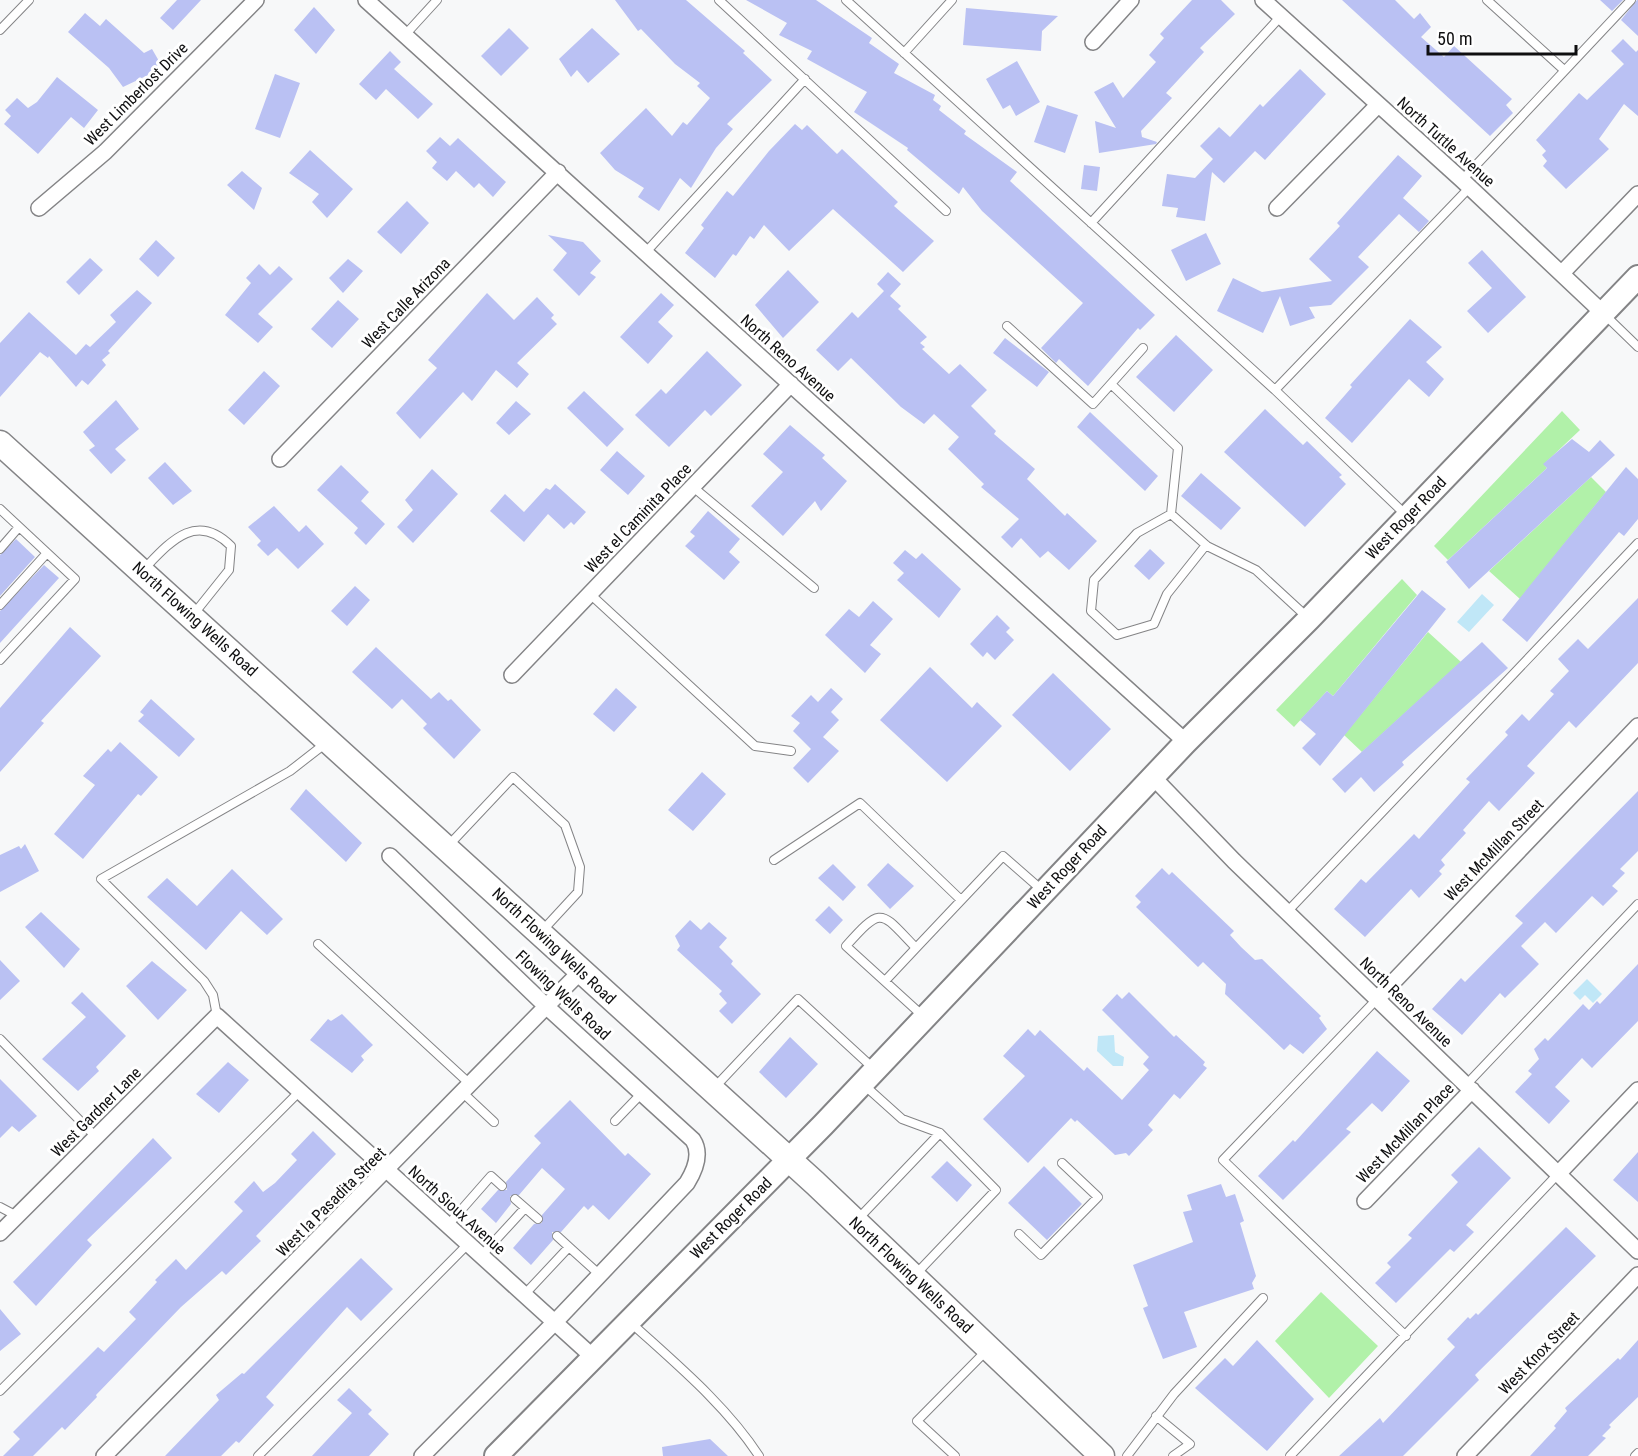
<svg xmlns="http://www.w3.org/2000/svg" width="1638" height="1456" font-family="'Roboto Condensed',sans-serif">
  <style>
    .green { fill: #b1f1a9 }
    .water { fill: #c0e7f7 }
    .building { fill: #bac1f3 }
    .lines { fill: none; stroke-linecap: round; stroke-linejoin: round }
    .lane-casing { stroke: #848486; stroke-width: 10 }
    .street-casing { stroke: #848486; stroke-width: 18 }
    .secondary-casing { stroke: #848486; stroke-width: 26 }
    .primary-casing { stroke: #848486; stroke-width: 27 }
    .lane { stroke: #fff; stroke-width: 8 }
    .street { stroke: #fff; stroke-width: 15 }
    .secondary { stroke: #fff; stroke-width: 22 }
    .primary { stroke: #fff; stroke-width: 24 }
    .labels { text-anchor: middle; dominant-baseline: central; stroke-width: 6; stroke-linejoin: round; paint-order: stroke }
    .street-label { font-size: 16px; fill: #0f0f10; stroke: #fff }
  </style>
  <rect width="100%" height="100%" fill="#f7f8f9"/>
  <path class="green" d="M1562,411L1580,430L1544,464L1547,468L1448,560L1434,546Z
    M1591,477L1606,492L1520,599L1489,571Z
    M1402,579L1417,595L1333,696L1327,691L1294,727L1276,710Z
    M1428,632L1461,662L1362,752L1344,735Z
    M1321,1292L1378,1346L1329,1398L1275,1341Z"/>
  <path class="water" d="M1482,594L1494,605L1469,632L1457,622Z
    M1587,979L1602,994L1593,1003L1585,995L1580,1000L1573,993Z
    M1114,1035L1115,1052L1124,1057L1123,1066H1113L1097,1051L1098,1036Z"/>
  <path class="building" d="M177,0H201L173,30L160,18Z
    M615,0H686L745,51L743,53L772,80L727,124L733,129L716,148L691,188L680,178L659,211L638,197L644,188L615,170L600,153L646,108L672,136L683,122L687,125L710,98L697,86L700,83L675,64L641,29L638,31Z
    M746,0H816L872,38L869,43L899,64L894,73L935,95L933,100L941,106L939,110L966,131L964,134L1017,172L1010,181L1155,315L1140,330L1138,328L1088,386L1059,359L1056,363L1041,348L1083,303L982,211L963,187L959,194L907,150L908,148L854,112L867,92L807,59L812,51L779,35L787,23Z
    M1192,0H1221L1235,14L1200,48L1204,52L1166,93L1172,98L1141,131L1142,137L1157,142L1156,144L1099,153L1095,121L1116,128L1094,92L1113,82L1123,98L1156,62L1149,55L1164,38L1160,34Z
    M1342,0H1395L1414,19L1420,13L1431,27L1421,37L1444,57L1454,46L1512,99L1506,105L1513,113L1490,136Z
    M1600,0H1623L1612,11Z
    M1637,0H1638V36L1621,20Z
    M314,7L335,30L316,54L294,30Z
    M966,8L1058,16L1042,31L1041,51L963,45Z
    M85,13L100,26L106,19L144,53L152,49L163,68L123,87L109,68L68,32Z
    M509,28L529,48L501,76L481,56Z
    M592,28L620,54L588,83L577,70L571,77L559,59Z
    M1623,39L1636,52L1638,50V116L1624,104L1599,139L1609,149L1566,189L1543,166L1547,161L1542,155L1546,151L1536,140L1579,93L1587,100L1624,64L1611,51Z
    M390,51L401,62L394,69L433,104L418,119L386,89L376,100L359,84Z
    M1017,61L1040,102L1016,116L1010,105L1003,109L986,79Z
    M1300,69L1326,94L1265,160L1255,151L1224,183L1212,172L1205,221L1176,217L1178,208L1162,206L1167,174L1195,178L1213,159L1200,146L1219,127L1230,137L1260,104L1263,107Z
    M275,74L300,83L280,138L255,129Z
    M57,77L98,110L84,128L71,117L38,154L4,124L11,116L5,110L17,98L28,108L37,102Z
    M1047,105L1078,115L1065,153L1034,142Z
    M795,124L802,130L807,125L837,154L842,149L898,202L894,206L934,241L903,272L833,209L789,251L764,225L754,239L750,236L736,256L733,254L715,278L685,253L704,228L701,225L727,191L733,196L769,151Z
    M440,137L450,146L458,138L506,182L493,197L479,183L474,188L456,171L447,181L432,168L437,162L426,151Z
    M310,150L353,189L327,218L312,202L319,194L289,173Z
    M1398,155L1422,176L1403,198L1429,221L1419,232L1399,214L1358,257L1369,267L1331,305L1309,307L1315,318L1290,326L1280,296L1263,333L1217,311L1233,278L1262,292L1332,281L1309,259L1340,226L1337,223Z
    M1084,165L1100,167L1097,191L1081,189Z
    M242,171L262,188L254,210L227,185Z
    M407,201L429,223L401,254L377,232Z
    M1206,233L1221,264L1186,281L1171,250Z
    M548,235L583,242L601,261L590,273L596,277L579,296L553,270L567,253Z
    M156,240L175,258L158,277L139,259Z
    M1482,250L1526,297L1488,333L1467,311L1492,288L1468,263Z
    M90,258L103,270L79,295L66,282Z
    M348,259L363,271L343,293L329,278Z
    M259,264L270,275L279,266L293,279L258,314L273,327L258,343L225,315L251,283L246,278Z
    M788,270L819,302L783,338L755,305Z
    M888,272L901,284L890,296L901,306L898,309L927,337L920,343L925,347L922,349L949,374L960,364L987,390L971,406L996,431L994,434L1035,469L1027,479L1065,516L1067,513L1097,541L1069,570L1048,551L1040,558L1021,538L1012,548L1001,537L1019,519L981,487L984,484L948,449L959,437L934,414L924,424L901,407L851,358L838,371L816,350L852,312L858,318L884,291L877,284Z
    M137,290L152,303L108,351L110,353L102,360L106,365L88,385L82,380L76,387L49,356L48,358L40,352L0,397V343L29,312L76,355L86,344L90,347L116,322L110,315Z
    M487,293L514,320L537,297L554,315L551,318L557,324L517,363L529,374L517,388L496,370L472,401L463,392L420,439L396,413L437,368L428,360Z
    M661,293L674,305L658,322L673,336L648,364L620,337Z
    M338,300L359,319L332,348L311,329Z
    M1410,319L1442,347L1426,362L1444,379L1429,397L1409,379L1352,443L1325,418L1352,387L1350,385Z
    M1176,335L1213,370L1174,412L1136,377Z
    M1005,338L1049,372L1037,387L993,353Z
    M707,351L742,385L711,416L705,410L669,447L635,415L661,389L666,394Z
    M264,371L280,386L244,425L228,410Z
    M584,391L624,429L607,447L567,408Z
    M116,400L139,429L115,449L126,460L111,474L89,450L95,446L83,432Z
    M516,401L531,414L509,435L496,423Z
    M1265,409L1303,445L1307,441L1342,475L1339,477L1346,484L1305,527L1224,452Z
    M1090,412L1158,476L1145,491L1077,427Z
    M790,425L825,455L822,458L847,481L821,511L815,501L783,536L751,506L783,472L763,454Z
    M1572,439L1589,452L1600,440L1615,455L1469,589L1446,562L1547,468L1543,464Z
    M617,451L645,476L628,495L600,470Z
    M165,462L192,491L173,505L148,478Z
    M341,465L369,492L361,501L385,524L366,545L354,533L358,528L317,490Z
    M1626,467L1638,479V519L1624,536L1619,532L1527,642L1502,620Z
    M432,469L458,494L413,543L397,527L413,510L405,500Z
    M1201,473L1241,508L1221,530L1181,496Z
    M555,484L586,512L574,525L571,522L564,529L548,514L524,542L490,511L505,494L524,512L546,488L550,490Z
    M274,506L299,532L306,525L324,544L298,569L277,548L268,556L257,545L261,541L248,527Z
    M708,511L740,539L729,552L740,562L724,580L685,546L695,536L690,532Z
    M16,539L35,557L0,596V555Z
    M1150,549L1165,563L1149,580L1134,566Z
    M905,550L916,559L922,553L961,589L939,618L897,580L904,573L893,563Z
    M44,565L59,578L0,643V611Z
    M355,586L370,600L347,626L331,611Z
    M1422,590L1446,609L1320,766L1302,748L1316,734L1300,720L1327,691L1333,696Z
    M1638,598V663L1576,728L1569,721L1527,766L1535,773L1499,811L1489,801L1463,830L1466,833L1441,860L1445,865L1439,871L1442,874L1419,898L1411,889L1365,937L1334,909L1361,879L1366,883L1414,834L1419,839L1470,782L1466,779L1508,735L1505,732L1522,714L1529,721L1554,694L1550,691L1569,671L1558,659L1578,639L1588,649Z
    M873,601L893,619L870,645L881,654L865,673L825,635L849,609L859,617Z
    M997,615L1010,628L1006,632L1014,640L995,660L987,652L983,657L970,644Z
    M70,627L101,656L41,721L44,723L0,772V708Z
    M1482,642L1508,668L1402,762L1404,765L1374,792L1361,777L1345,793L1332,779Z
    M376,647L431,699L439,692L448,701L451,699L481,730L454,759L423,728L427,724L402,699L392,709L352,672Z
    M930,667L972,708L977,702L1002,726L947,782L880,720Z
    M1053,673L1111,729L1070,771L1012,715Z
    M616,688L637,707L614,732L593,714Z
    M831,688L843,699L831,712L839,720L823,737L839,751L808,783L793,768L811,749L793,731L800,723L791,716L811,695L818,702Z
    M151,699L195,739L179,757L138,721L144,715L140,712Z
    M120,742L158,777L141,796L138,794L83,859L54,834L95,785L83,776L108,749L111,752Z
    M702,772L726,794L693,831L668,810Z
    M306,789L362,843L346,862L290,809Z
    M1638,791V851L1620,869L1625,873L1612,886L1618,891L1603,906L1592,896L1556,933L1545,922L1521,946L1539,964L1505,998L1500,993L1462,1035L1432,1009L1461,978L1465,982L1523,923L1515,916Z
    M25,844L39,871L0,892V855L19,846L21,849Z
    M888,863L914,886L890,909L867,885Z
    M833,864L856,887L843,901L818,878Z
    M1162,868L1169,875L1172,872L1234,931L1230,935L1241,947L1255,960L1262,959L1321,1016L1319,1018L1327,1029L1303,1054L1290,1044L1284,1050L1225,994L1226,984L1203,962L1198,967L1136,907L1141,902L1135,896Z
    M232,869L283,919L267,935L241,911L206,950L147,897L167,878L197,906Z
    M829,906L843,920L830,934L815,920Z
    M41,912L80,949L64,968L25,927Z
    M690,920L701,930L709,922L727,938L719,947L733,961L731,964L761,994L732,1024L719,1011L727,1003L719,994L722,991L677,950L680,946L675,936Z
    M0,960L20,981L0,1000Z
    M152,961L187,990L158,1020L126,986Z
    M1638,964V1021L1592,1068L1582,1058L1555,1087L1570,1101L1549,1124L1515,1092L1532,1074L1528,1071L1539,1059L1534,1049L1545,1038L1548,1041L1583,1004L1589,1010L1597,1001L1600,1004Z
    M82,992L126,1036L96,1067L99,1071L78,1091L42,1059L86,1017L71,1003Z
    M1129,992L1174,1037L1176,1035L1205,1062L1203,1065L1207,1068L1180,1099L1174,1094L1148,1125L1153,1130L1129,1156L1126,1153L1115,1155L1077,1120L1075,1122L1071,1118L1028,1163L983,1119L1025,1076L1003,1056L1028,1029L1035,1036L1040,1030L1084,1071L1087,1067L1122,1100L1149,1070L1143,1064L1149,1057L1102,1010L1117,994L1122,999Z
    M342,1014L373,1045L361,1056L364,1060L352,1073L310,1040L328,1019L331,1021Z
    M790,1037L818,1064L786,1098L759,1072Z
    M1377,1051L1410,1081L1382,1112L1372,1103L1346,1129L1351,1132L1283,1200L1258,1176L1293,1140L1295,1142Z
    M228,1062L249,1080L219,1113L196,1094Z
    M0,1079L37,1116L19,1132L12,1126L0,1138Z
    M570,1100L625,1156L628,1153L651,1174L609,1220L593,1205L588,1210L584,1206L561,1232H552L553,1240L531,1265L513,1248L534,1224L542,1223V1215L565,1189L542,1168L519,1195L510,1196L511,1204L496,1223L481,1209L498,1190H507L506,1182L541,1143L534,1136Z
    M313,1131L336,1154L256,1236L261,1241L226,1275L222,1271L181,1307L96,1395L97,1397L65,1430L62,1427L33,1456H3L20,1439L13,1432L98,1347L104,1352L136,1319L129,1312L157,1282L155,1280L176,1259L186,1270L243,1211L234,1202L254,1181L263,1192L275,1183L297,1160L291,1154Z
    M153,1138L172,1158L87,1240L92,1245L36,1306L13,1282Z
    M1479,1147L1511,1178L1466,1225L1474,1232L1454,1252L1450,1249L1396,1303L1375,1283L1391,1267L1387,1263L1412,1238L1408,1235L1458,1182L1451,1175Z
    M1638,1152V1202L1613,1180Z
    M947,1161L972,1185L957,1202L931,1177Z
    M1044,1166L1082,1204L1047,1240L1008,1203Z
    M1221,1184L1226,1197L1235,1194L1244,1221L1240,1223L1256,1276L1252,1283L1254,1289L1184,1312L1197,1347L1163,1359L1143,1308L1148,1306L1133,1265L1193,1242L1183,1212L1192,1210L1187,1195Z
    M1566,1227L1596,1256L1475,1375L1479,1380L1403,1456H1339L1380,1418L1383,1423L1455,1347L1447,1339L1468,1317L1470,1319L1476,1313L1478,1315Z
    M361,1258L393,1289L361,1321L347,1307L266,1397L274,1405L239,1443L236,1441L221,1456H165L219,1400L216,1395L242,1373L244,1374Z
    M0,1309L21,1334L0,1351Z
    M1257,1340L1314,1399L1267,1451L1195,1388L1225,1358L1233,1366Z
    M1638,1340V1397L1609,1425L1611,1427L1602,1436L1606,1438L1588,1456H1530L1556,1428L1554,1426L1567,1411L1565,1408L1618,1358L1620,1360Z
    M349,1388L372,1410L368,1414L389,1434L369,1456H312L352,1413L337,1400Z
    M710,1439L728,1456H663L662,1447Z"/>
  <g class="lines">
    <g class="lane-casing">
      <path id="lane" d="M719,0L946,211
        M846,0L1275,390L1406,515
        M1487,0L1564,70
        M0,30L29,0
        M405,35L437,0
        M904,53L952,0
        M1462,180L1631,0
        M1091,223L1281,16
        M646,252L805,79
        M1604,314L1638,347
        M1007,326L1093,404L1143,348
        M1111,384L1178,448L1171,514L1207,546L1256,570L1307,617
        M1275,390L1470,187
        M693,487L814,588
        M0,509L75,579L0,660
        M1171,514L1137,533L1094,580L1091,611L1117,635L1154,624L1167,594L1206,545
        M0,549L19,527
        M144,569C170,542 196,511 231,546L229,570L193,615
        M590,594L755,746L791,751
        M0,605L47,553
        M448,846L513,777L565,825L580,867L578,892L542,931
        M774,860L860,803L961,900
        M1287,912L1638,543
        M318,944L471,1085
        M916,948L1003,856L1043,891
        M885,981L916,948C880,911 883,905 846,946L924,1017
        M1377,999L1223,1160L1406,1336
        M217,1016L213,995L204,981L101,879L290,771L326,743
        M0,1039L96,1137
        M863,1084L902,1119L940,1133L996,1190L916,1274
        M1466,1085L1638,904
        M715,1087L798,999L873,1068
        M463,1093L494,1122
        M615,1121L642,1093
        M515,1199L538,1219
        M0,1207L17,1216
        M858,1219L940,1133
        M448,1225L491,1176L502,1186
        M1019,1234L1041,1255L1098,1197L1062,1163
        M557,1236L569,1247
        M481,1256L525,1208
        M524,1295L569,1247L600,1275
        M630,1322C675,1363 726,1405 759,1456
        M0,1391L300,1091
        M1156,1416L1190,1444L1173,1456
        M258,1456L468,1244
        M955,1456L917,1421L987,1350
        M1127,1456L1174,1394L1263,1298
        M1290,1456L1558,1174
        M1635,1456L1638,1453"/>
    </g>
    <g class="street-casing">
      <path id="street" d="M366,0L1186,742
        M1263,0L1462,180L1603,313
        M1093,42L1131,0
        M39,208L105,152L256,0
        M1277,208L1378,105
        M1562,273L1638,194
        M280,459L558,172
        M512,675L791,384
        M1153,777L1234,861L1638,1251
        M390,856L547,1007L693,1140C702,1154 695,1170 687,1183L555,1322L422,1456
        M1377,999L1638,726
        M1558,1174L1638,1090
        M1365,1201L1472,1090
        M0,1233L217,1016L593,1357
        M104,1456L581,971
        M1465,1456L1638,1275"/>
    </g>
    <g class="secondary-casing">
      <path id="secondary" d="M496,1456L823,1125L1186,742L1309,619L1638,277"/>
    </g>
    <g class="primary-casing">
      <path id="primary" d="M0,443L815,1183L1102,1456"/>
    </g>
    <use href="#lane" class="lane"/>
    <use href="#street" class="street"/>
    <use href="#secondary" class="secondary"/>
    <use href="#primary" class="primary"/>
  </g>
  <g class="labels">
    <g class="street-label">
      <text transform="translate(136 94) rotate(-45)">West Limberlost Drive</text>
      <text transform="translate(1446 142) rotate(42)">North Tuttle Avenue</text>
      <text transform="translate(406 303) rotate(-46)">West Calle Arizona</text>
      <text transform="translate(788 358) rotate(42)">North Reno Avenue</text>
      <text transform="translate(638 518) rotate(-46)">West el Caminita Place</text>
      <text transform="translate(1406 518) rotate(-46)">West Roger Road</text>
      <text transform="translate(195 619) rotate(42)">North Flowing Wells Road</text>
      <text transform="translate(1494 850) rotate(-46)">West McMillan Street</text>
      <text transform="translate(1067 867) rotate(-47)">West Roger Road</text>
      <text transform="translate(554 946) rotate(43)">North Flowing Wells Road</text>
      <text transform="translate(563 995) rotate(43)">Flowing Wells Road</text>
      <text transform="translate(1406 1002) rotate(44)">North Reno Avenue</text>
      <text transform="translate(96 1112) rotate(-45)">West Gardner Lane</text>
      <text transform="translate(1405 1133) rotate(-46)">West McMillan Place</text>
      <text transform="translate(331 1202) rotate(-45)">West la Pasadita Street</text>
      <text transform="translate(457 1210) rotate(42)">North Sioux Avenue</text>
      <text transform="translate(731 1218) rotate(-45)">West Roger Road</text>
      <text transform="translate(911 1275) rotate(43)">North Flowing Wells Road</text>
      <text transform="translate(1539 1353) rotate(-46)">West Knox Street</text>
    </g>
  </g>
  <path d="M1428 45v9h148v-9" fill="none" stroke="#0f0f10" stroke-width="3"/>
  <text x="1437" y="45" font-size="18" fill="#0f0f10" stroke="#ffffff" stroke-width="4.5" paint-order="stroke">50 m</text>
</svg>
